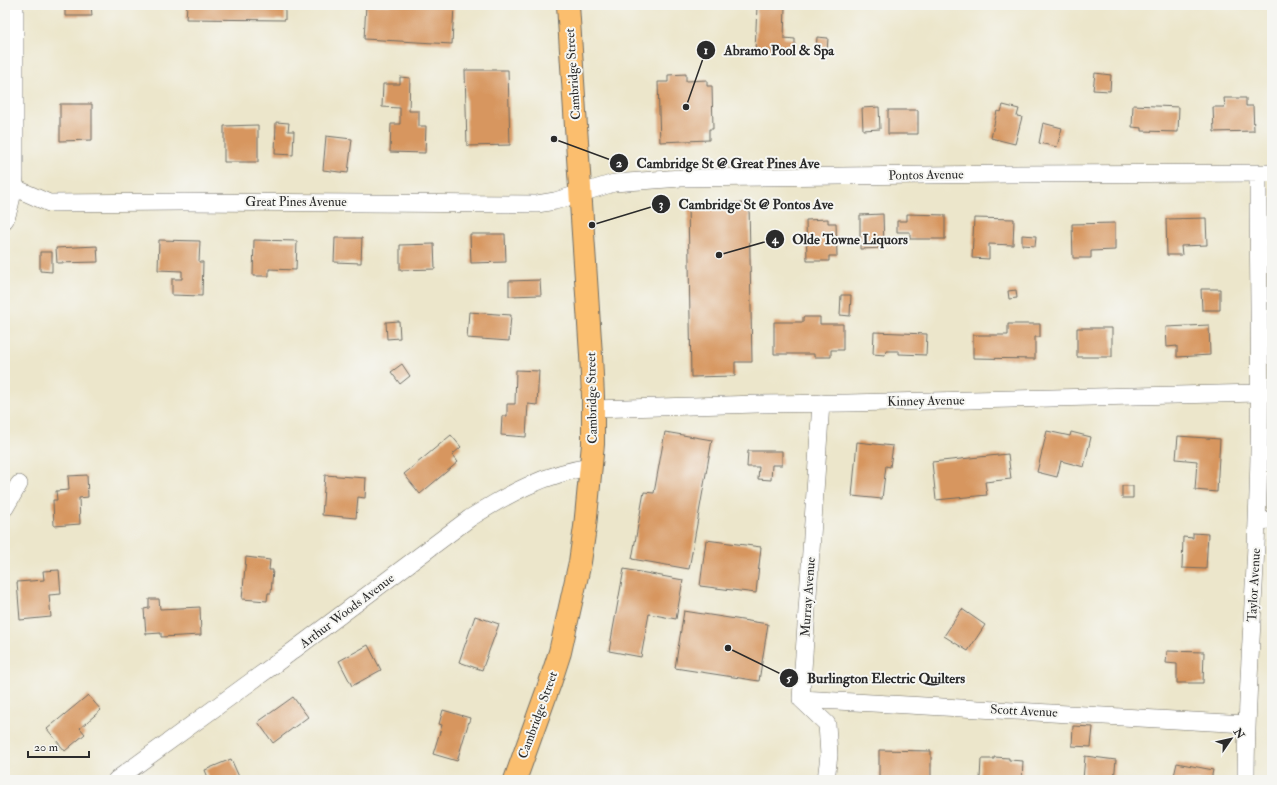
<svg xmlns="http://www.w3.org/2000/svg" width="1277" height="785" font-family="'IM FELL Double Pica',serif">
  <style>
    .building { fill: #d7965e }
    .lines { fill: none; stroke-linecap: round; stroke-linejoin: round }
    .street-casing { stroke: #6f6c63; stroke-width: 18 }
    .primary-casing { stroke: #6f6c63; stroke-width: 24 }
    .street { stroke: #fff; stroke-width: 17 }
    .primary { stroke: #fbbe6e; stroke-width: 22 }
    .labels { text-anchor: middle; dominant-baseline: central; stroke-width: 4; stroke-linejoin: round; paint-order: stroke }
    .street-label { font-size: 13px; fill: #2b2b2b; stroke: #f6f6f2 }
    .leader { fill: none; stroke: #2b2b2b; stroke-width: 1.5 }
    .callout-dot { fill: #2b2b2b; stroke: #f6f6f2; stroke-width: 1.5 }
    .mark-label { font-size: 12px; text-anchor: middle; font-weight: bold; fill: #fff }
    .callout-label { font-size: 14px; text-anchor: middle; font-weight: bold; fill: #2b2b2b; stroke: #f6f6f2; stroke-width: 4; stroke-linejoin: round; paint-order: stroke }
  </style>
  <rect width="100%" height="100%" fill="#f6f6f2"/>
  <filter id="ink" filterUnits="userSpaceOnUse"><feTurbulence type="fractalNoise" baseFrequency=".025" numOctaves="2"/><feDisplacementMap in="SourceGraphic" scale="8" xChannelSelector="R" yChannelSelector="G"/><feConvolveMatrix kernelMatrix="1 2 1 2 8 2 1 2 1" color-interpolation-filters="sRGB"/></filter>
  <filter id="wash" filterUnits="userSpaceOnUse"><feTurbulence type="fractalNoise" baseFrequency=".012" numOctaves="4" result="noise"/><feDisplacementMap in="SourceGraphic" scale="16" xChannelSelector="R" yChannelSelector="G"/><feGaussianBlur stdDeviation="0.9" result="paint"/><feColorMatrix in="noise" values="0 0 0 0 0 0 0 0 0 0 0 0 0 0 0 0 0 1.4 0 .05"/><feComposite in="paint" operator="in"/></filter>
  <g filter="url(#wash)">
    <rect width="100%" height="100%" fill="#ece6cb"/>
    <g id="blocks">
      <path class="building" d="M65,5H91L92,16H65Z
        M187,5H285V20L186,19Z
        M366,5H454L452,44L364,39Z
        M757,6L785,7L784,38L795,39V53L755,51Z
        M817,37L828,38L827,52L816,51Z
        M465,70H508L510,145L467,146Z
        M1095,73L1111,75L1110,91L1093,90Z
        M686,74V81L707,80V86H712L713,129H709V140L660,142L658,82H668V75Z
        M400,77L410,78L409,111H419V126H426L425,153L390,152L391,124H400V108L382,107L383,84H400Z
        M1224,98H1246V106H1253L1254,131L1214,132L1213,107H1225Z
        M60,104H92V140L60,141Z
        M1003,105L1019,109L1017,116L1022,117L1015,144L991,138L997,111L1001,112Z
        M1133,105L1179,107L1178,132L1142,131V128L1132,127Z
        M879,107L880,129L863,130L862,108Z
        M888,110H918V134H888Z
        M276,122L289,123L288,131H294L293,155L275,154Z
        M1043,123L1062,128L1057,147L1039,143Z
        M258,125V162H224V126Z
        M326,136L352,139L348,173L323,170Z
        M749,203L752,362H735V376L691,377L688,204Z
        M883,214L884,248L860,249V215Z
        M907,214L945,215V239H910V232H897V221H907Z
        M974,218L1014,219L1013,245L989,244V259L972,258Z
        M1206,218L1207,245L1181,246L1182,255H1167L1166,219Z
        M828,219V223H836L837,256H829V261H807L806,220Z
        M1115,223V250L1091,251V258H1073L1072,224Z
        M470,234H505L506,262L471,263Z
        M1022,235L1036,236L1035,246L1022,245Z
        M335,238H362L361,263L334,262Z
        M159,240L200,241L199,262H203L202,296L172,295V279H182V271L158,270Z
        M254,240L297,241L296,270L269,269V276H253Z
        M434,244L435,269L400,270V245Z
        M97,246L98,262L57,263L56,248Z
        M40,252H52V272L40,271Z
        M540,280L541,295L509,296V281Z
        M1201,289H1220V310H1202Z
        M1016,290L1017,298L1009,299L1008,291Z
        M841,295H851L850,316L840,315Z
        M469,312L511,315L509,341L467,338Z
        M803,317H820V324H843V350H831V357H814V354H774V322H803Z
        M399,321L400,338L387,339L386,322Z
        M1008,324H1040V337H1035V359L973,358V335H1008Z
        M1209,325L1210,355L1177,357V346L1167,347L1166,327Z
        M1077,328H1112V357H1077Z
        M874,332L927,334L926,355L899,354V351H886L885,355L873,354Z
        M402,364L410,376L400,384L391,372Z
        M516,370L539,371L537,405L528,404L526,437L501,435L502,416H507V404H515Z
        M1047,431L1070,436L1071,432L1091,437L1084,467L1061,461L1057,477L1037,472Z
        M665,432L712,440L689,569L632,559L644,492L654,493Z
        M451,435L461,447L452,455L458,462L420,494L404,474Z
        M1178,436L1220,439L1217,492L1195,490L1197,461L1176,459Z
        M857,442L893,446L890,467L886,466L882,499L852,496Z
        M748,451H782V465H772L771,480L758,479L759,467H747Z
        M1008,454L1011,479L985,482L987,495L936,500L932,462Z
        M87,475L88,497L79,498L80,524L54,526L53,500H57L56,491L69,490L68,476Z
        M325,475L366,478L365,498L358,497L356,518L322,515Z
        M1122,486H1133V498H1122Z
        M1193,533L1208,534L1206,569L1182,568L1183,537L1193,538Z
        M706,540L761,547L756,593L700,586Z
        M246,557L270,560L269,570H273L271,593H268L267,601L242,599Z
        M624,569L683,580L676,619L649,614L641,657L609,651Z
        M59,570L61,594L49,595L51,617L20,620L17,582L44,580L43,571Z
        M149,599H159L160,609L200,607L201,635L161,637V633L146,634L144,609L149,608Z
        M962,609L985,625L968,651L944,636Z
        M684,611L768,624L759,681L675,668Z
        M475,616L499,624L482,670L459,662Z
        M368,645L381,670L352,686L339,661Z
        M1167,651L1204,652L1203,683H1177V664L1166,663Z
        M88,695L101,710L80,728L85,734L65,751L47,729Z
        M293,697L308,717L273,743L258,722Z
        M443,710L470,718L457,761L433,754L442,725L439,724Z
        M1073,726L1093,727L1091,747L1072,746Z
        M879,750L931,751V780H879Z
        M1085,756L1116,760L1114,780H1083Z
        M994,757L1009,758V760L1023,761L1022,780H980L981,759H994Z
        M231,759L240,779L209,780L205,770Z
        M1177,763L1213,770L1211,780H1173Z"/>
    </g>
  </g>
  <g filter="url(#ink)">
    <use href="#blocks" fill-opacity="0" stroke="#6f6c63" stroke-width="1"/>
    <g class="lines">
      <g class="street-casing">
        <path id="street" d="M5,186L13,187L49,203L184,202L537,204L555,201L614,183L681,178L1009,174L1272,173
          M5,220C11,207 13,192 15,178V5
          M593,409L758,404L848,403L1259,393
          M5,508L19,484
          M1257,521L1272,520
          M801,699L1246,724
          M801,699L821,403
          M801,699L827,724L829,755L826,780
          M116,780L278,662L470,518C508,494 546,473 591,467
          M1246,780C1246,694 1254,608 1257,521C1262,406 1258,290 1258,174"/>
      </g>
      <g class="primary-casing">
        <path id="primary" d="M515,780L550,683L560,652L580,562L585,527L593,444V397L591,355L568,5"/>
      </g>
      <use href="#street" class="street"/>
      <use href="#primary" class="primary"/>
    </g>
  </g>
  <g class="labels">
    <g class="street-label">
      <text transform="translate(573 74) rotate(-94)">Cambridge Street</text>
      <text transform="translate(926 175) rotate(-1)">Pontos Avenue</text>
      <text x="296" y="202">Great Pines Avenue</text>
      <text transform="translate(592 398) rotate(-91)">Cambridge Street</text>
      <text transform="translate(926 401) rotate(-1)">Kinney Avenue</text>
      <text transform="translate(1254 585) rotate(-87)">Taylor Avenue</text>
      <text transform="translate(808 597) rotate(-86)">Murray Avenue</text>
      <text transform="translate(347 611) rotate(-37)">Arthur Woods Avenue</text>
      <text transform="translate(1024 711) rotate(3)">Scott Avenue</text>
      <text transform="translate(538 715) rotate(-70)">Cambridge Street</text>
    </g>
  </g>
  <path class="leader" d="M686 107L706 50M554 139L619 163M592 225L661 204M719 255L775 239M728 648L789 678"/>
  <g class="callout-dot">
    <circle cx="686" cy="107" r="4"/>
    <circle cx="554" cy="139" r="4"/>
    <circle cx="592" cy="225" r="4"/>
    <circle cx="719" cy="255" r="4"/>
    <circle cx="728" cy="648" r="4"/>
    <circle cx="706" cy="50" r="10"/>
    <circle cx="619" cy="163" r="10"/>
    <circle cx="661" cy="204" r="10"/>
    <circle cx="775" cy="239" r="10"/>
    <circle cx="789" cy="678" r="10"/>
  </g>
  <g class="mark-label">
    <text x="706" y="54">1</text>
    <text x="619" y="167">2</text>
    <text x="661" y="208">3</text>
    <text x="775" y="243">4</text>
    <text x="789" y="682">5</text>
  </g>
  <g class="callout-label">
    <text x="779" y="55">Abramo Pool &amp; Spa</text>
    <text x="728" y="168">Cambridge St @ Great Pines Ave</text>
    <text x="756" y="209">Cambridge St @ Pontos Ave</text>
    <text x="850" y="244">Olde Towne Liquors</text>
    <text x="886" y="683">Burlington Electric Quilters</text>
  </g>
  <rect width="1277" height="785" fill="none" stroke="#f6f6f2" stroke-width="20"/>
  <g transform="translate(1231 739) rotate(56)" stroke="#f6f6f2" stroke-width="3" paint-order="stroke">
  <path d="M0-3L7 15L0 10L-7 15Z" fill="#2b2b2b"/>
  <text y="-6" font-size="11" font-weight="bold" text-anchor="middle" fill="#2b2b2b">N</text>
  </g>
  <path d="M28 751v6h61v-6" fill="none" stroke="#2b2b2b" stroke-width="2"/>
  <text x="34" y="751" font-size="12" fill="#2b2b2b" stroke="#f6f6f2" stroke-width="3" paint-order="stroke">20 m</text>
</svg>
